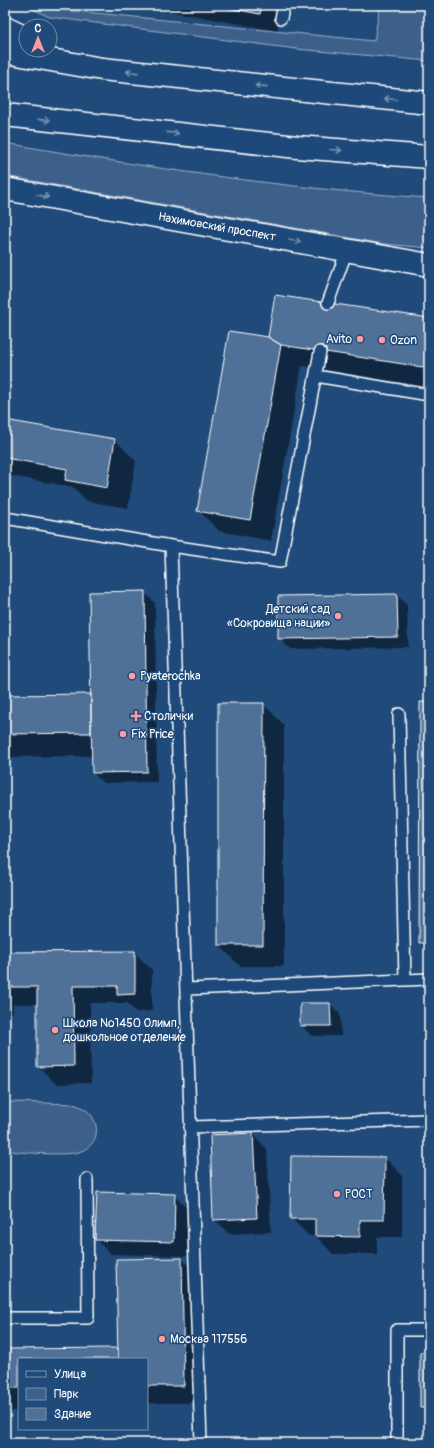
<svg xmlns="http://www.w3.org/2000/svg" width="434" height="1448" font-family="Pangolin,sans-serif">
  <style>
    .green { fill: #3c618b; stroke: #9eb0c5 }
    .shadow { fill: #0007 }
    .building { fill: #507197; stroke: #fff }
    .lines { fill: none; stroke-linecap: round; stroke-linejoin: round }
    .lane-casing { stroke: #fff; stroke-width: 14 }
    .secondary-casing { stroke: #fff; stroke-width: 25 }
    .lane { stroke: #1f4a7a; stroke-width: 11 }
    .secondary { stroke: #1f4a7a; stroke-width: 22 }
    .oneway { stroke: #7992af }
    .poi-dot { fill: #ff9aa2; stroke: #1f4a7a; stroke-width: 1.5 }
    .labels { text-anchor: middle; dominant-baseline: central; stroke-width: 3; stroke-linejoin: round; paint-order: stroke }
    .street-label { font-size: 12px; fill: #fff; stroke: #1f4a7a }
    .poi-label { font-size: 12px; fill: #fff; stroke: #1f4a7a; text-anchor: start }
  </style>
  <rect width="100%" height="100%" fill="#1f4a7a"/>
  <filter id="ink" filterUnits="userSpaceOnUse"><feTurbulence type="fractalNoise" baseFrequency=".025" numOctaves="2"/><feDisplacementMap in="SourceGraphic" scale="8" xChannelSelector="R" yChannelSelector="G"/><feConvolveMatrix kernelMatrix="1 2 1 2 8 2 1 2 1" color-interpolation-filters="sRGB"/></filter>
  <g filter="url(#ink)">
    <path class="green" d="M25,5H41L45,8L374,41L380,5H429V61L296,49L49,17Z
      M5,143C145,167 287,189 429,198V248L384,244L5,176Z
      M12,1102L73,1104C100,1110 106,1143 79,1152C66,1156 19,1153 5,1150V1103Z"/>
    <path class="shadow" d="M136,5H282L277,31Z
      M429,319V387L302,366L271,541L219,531L198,510L269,339Z
      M5,421L115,440L136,461L128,508L87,501L73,487L5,475Z
      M144,592L155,603L157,782L103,783L93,773L92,756L5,757V696H92Z
      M397,595L407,605L408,647L290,649L279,638Z
      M429,703V952L420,943Z
      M263,704L284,725V966H240L219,945Z
      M134,952L152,970V1011L136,1012L127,1003H90L91,1083L56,1084L38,1066V1004H13V1013H5V953Z
      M330,1004L340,1014L341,1036H312L301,1026Z
      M253,1134L267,1149L271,1232L229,1234L214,1219Z
      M385,1158L402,1175V1237H377V1254H333L316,1236H309L291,1218Z
      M174,1195L189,1210L188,1256L111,1254L96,1240Z
      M182,1259L200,1277L201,1403H147V1359H19V1411H5V1350L119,1349L117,1260Z
      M429,1353V1416L421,1408Z"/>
    <path class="building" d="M212,5H262L260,14Z
      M275,295L429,318V368L281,345L268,337Z
      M229,331L268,337L281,345L250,520L197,511Z
      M5,420L115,439L107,488L65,480L67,469L5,458Z
      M145,591L147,772L92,773L89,592Z
      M397,594L398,637L278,639V596Z
      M91,694V733L5,734V695Z
      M420,702H429V943H419Z
      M218,703H264L263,945H218Z
      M135,951V994L117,995V986H73L74,1066L37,1067V987H5V952Z
      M300,1003H330L331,1026H300Z
      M253,1133L257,1218L213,1220L210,1135Z
      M291,1156L385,1157L384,1220H360V1237L315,1236V1219H290Z
      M97,1192L175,1194L174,1242L95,1240Z
      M182,1258L184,1386H147V1359H118L116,1259Z
      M118,1348V1359H19V1388H5V1349Z
      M420,1352H429V1408H420Z"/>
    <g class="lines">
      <g class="lane-casing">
        <path id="lane" d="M281,18L284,5
          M328,303L347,250
          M316,376L429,395
          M5,518L171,546
          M399,714L405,980
          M187,989L429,979
          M190,1127L429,1120
          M5,1318H88L87,1179
          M201,1443L171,546L280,562L320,352
          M397,1443V1330H429"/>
      </g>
      <g class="secondary-casing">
        <path id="secondary" d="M5,28L26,38
          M5,52L102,69L429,103
          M5,115L297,147L429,157
          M5,189L429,265"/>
      </g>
      <use href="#lane" class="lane"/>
      <use href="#secondary" class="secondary"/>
    </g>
    <defs><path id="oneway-shaft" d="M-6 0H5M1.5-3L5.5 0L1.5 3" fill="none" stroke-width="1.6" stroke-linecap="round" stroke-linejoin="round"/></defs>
    <g class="oneway">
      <use href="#oneway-shaft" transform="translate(132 72) rotate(-174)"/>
      <use href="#oneway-shaft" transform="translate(261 86) rotate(-174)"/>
      <use href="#oneway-shaft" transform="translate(390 99) rotate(-175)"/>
      <use href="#oneway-shaft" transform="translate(44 120) rotate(6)"/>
      <use href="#oneway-shaft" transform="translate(173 133) rotate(6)"/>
      <use href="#oneway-shaft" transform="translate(336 150) rotate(5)"/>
      <use href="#oneway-shaft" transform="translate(43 196) rotate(10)"/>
      <use href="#oneway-shaft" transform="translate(295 241) rotate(10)"/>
    </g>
  </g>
  <g class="poi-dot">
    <circle cx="360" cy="339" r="4"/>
    <circle cx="382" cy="340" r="4"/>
    <circle cx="338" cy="616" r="4"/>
    <circle cx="132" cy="676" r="4"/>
    <path d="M134 710h4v4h4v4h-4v4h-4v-4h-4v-4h4z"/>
    <circle cx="123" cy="734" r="4"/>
    <circle cx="55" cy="1030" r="4"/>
    <circle cx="337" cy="1194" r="4"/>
    <circle cx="162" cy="1339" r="4"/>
  </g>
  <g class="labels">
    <g class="street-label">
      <text transform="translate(217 227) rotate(10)">Нахимовский проспект</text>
    </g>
    <g class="poi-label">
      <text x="352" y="339" text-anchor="end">Avito</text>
      <text x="390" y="340">Ozon</text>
      <text x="330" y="609" text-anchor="end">Детский сад<tspan x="330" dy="14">«Сокровища нации»</tspan></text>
      <text x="140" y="676">Pyaterochka</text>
      <text x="144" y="716">Столички</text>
      <text x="131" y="734">Fix Price</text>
      <text x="63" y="1023">Школа №1450 Олимп,<tspan x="63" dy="14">дошкольное отделение</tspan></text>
      <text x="345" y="1194">РОСТ</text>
      <text x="170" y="1339">Москва 117556</text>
    </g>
  </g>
  <rect width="434" height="1448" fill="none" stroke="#1f4a7a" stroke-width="20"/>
  <rect x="10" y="10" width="414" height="1428" fill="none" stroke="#fff" stroke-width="1.5" filter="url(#ink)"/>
  <rect x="18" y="1358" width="130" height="72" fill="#1f4a7a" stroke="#7992af"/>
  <rect x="26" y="1371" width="20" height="6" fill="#1f4a7a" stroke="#7992af"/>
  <text x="54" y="1378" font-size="12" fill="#ffffff">Улица</text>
  <rect x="26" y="1388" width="20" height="12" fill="#3c618b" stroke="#7992af"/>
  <text x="54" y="1398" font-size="12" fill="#ffffff">Парк</text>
  <rect x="26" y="1408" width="20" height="12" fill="#507197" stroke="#7992af"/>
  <text x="54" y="1418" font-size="12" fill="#ffffff">Здание</text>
  <g transform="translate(38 38)"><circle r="19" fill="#1f4a7a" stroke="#7992af"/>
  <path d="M0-3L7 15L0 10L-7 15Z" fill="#ff9aa2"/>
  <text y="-6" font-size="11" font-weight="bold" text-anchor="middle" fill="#ffffff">С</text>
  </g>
</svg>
